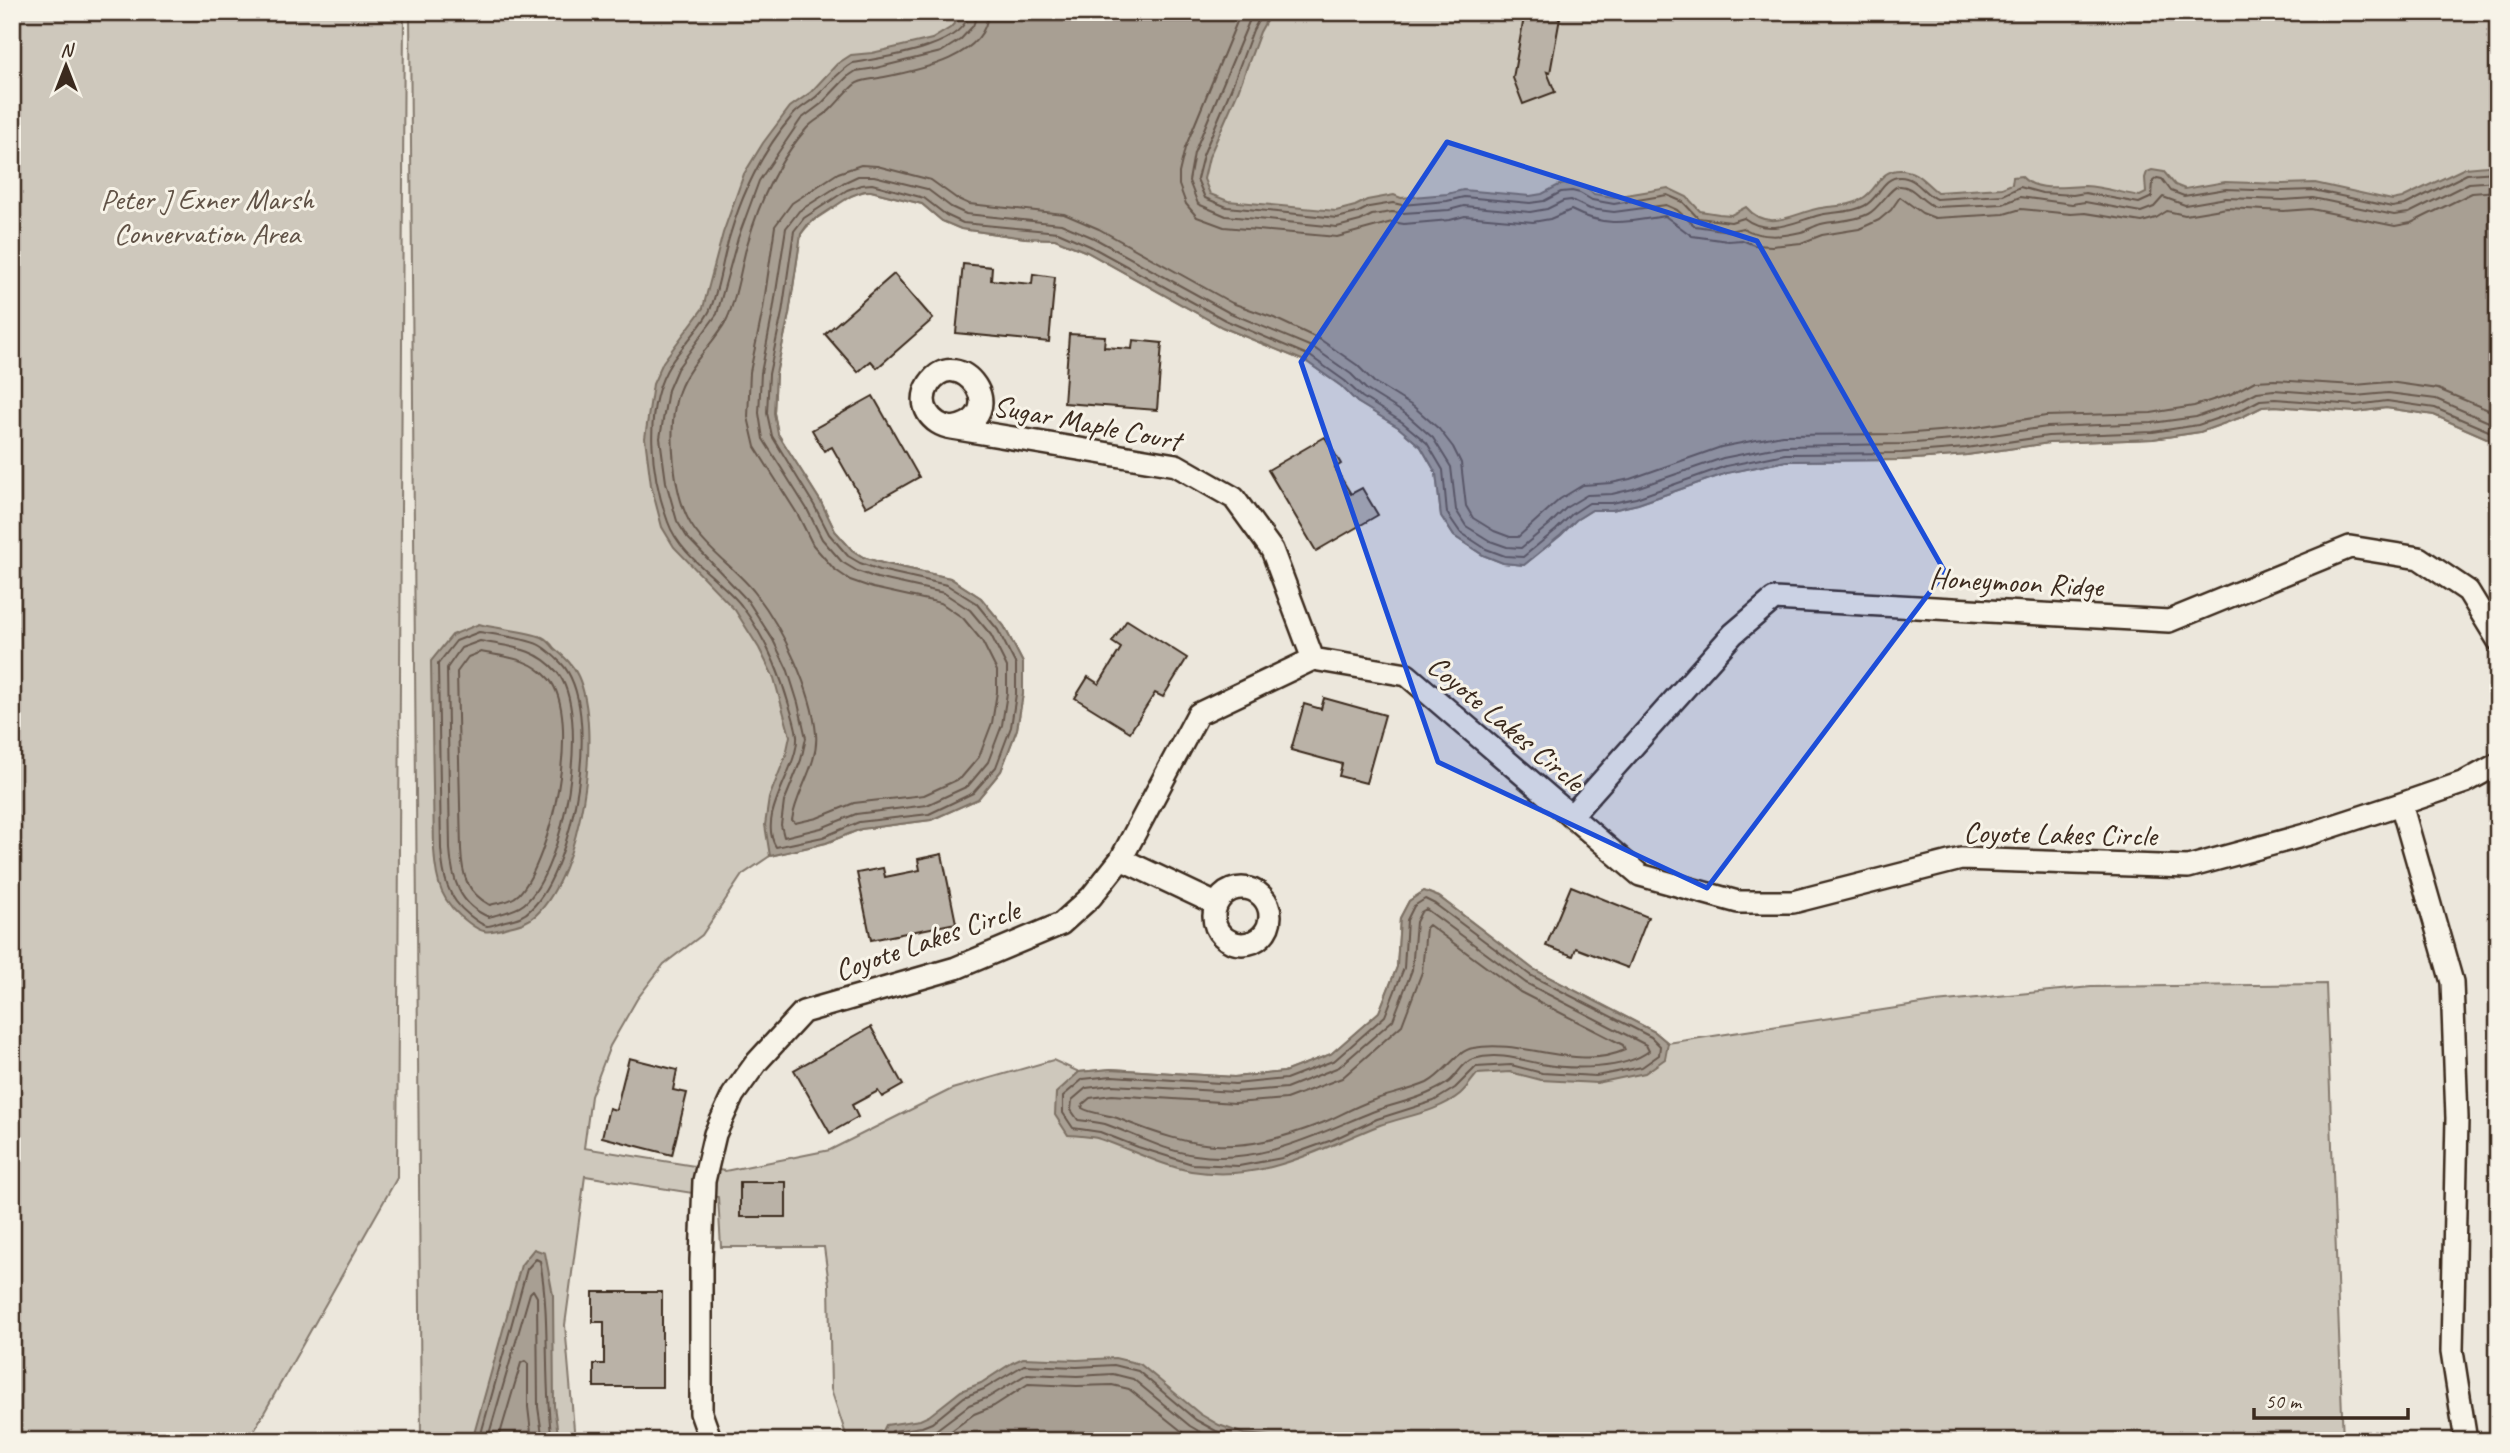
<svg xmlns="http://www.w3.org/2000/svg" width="2510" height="1453" font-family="Caveat,sans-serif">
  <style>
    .green { fill: #cec8bc; stroke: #84796d; stroke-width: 2 }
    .water { fill: #a89f93; stroke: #7c7064; stroke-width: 2 }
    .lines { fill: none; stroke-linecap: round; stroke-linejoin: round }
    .shore { stroke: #67594d; stroke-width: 2 }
    .building { fill: #bab2a7; stroke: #3b2a1e; stroke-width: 2 }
    .minor-casing { stroke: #3b2a1e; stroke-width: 26 }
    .minor { stroke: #f7f3e8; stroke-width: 21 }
    .marked { fill: #1d4ed8; fill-opacity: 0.2; stroke: #1d4ed8; stroke-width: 5; stroke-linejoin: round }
    .labels { text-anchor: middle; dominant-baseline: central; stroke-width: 6; stroke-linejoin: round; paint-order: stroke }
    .park-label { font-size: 30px; fill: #605246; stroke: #f7f3e8 }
    .street-label { font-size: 30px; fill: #3b2a1e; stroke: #f7f3e8 }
  </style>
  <rect width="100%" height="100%" fill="#ece7dc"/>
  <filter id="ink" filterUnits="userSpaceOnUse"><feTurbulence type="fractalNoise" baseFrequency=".0143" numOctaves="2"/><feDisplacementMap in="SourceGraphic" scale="14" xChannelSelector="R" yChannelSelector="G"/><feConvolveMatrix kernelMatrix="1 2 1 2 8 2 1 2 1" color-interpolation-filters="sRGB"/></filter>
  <g filter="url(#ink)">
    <path class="green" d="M12,12H404L397,1178L248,1441H12Z
      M410,12H2498V443L2434,415L2386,408L2356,412L2275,406L2262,407L2242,417L2200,432L2153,439L2049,443L1967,455L1902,460L1786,461L1727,473L1638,504L1612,510H1592L1576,520L1561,535L1524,565L1503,563L1483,555L1454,536L1441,516L1436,473L1421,447L1398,427L1357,402L1341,386L1307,362L1222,327L1087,252L1055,239L1025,238L961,229L942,221L922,204L871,191C851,190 812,218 801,234L789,314L776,374L774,413L778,434L821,502L835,531L852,550L863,557L882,563L950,578L981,598L1004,626L1023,663V694L1017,729L1001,771L978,799L931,820L861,829L826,843L770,856L742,875L702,935L664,964L637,999L610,1046L591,1096L584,1148L725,1171L830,1150L952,1089L1053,1060L1079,1072L1111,1069L1234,1077L1284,1072L1331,1054L1379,1012L1397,967L1400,918L1409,901L1424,891L1439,897L1533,969L1655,1032L1668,1043L1935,1002L2091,987L2326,984L2343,1441H848L831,1389L829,1284L824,1247H721L718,1197L585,1176L565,1325L575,1441H421Z"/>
    <path class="water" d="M965,12H1271L1260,32L1238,91L1209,157L1204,179L1210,194L1228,201L1336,211L1355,206L1367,200L1394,195L1401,198L1447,194L1463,190L1530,196L1542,194L1559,185L1572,184L1582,186L1594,194L1614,197L1668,188L1687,197L1700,211L1719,214L1731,215L1746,207C1767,232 1791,215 1816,209C1832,205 1849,208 1863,198C1878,189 1879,170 1900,170C1917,170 1925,183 1937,192L2002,188L2012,184L2013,177L2021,176C2036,193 2065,186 2085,186C2103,187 2122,193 2140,196L2146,193L2145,178L2147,172L2152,170L2164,172L2175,185L2185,189L2225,182L2283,184L2315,183L2392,200L2402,198L2465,168L2498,165V443L2434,415L2386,408L2356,412L2275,406L2262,407L2242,417L2200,432L2153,439L2049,443L1967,455L1902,460L1786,461L1727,473L1638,504L1612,510H1592L1576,520L1561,535L1524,565L1503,563L1483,555L1454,536L1441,516L1436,473L1421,447L1398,427L1357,402L1341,386L1307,362L1222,327L1087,252L1055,239L1025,238L961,229L942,221L922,204L871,191H864L851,196L808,224L801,234L789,314L776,374L774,413L778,434L821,502L835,531L852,550L863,557L882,563L950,578L981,598L1004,626L1023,663V694L1017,729L1001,771L978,799L931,820L861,829L826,843L770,856L765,825L769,798L786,755L790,736L774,678L759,648L735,610L674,547L662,527L651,485L645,438L653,384L663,362L703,308L723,233L744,174L763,143L790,107L811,92L837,64L851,55L872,53L932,39L950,28Z
      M479,624C497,629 527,631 542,637C546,639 551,644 554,648C563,656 573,664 578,676C603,731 581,873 536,915C526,924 515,925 502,929C487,933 482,933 469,923C441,903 436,883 434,850L431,661L452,635Z
      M1424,891L1439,897L1533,969L1655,1032L1668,1043L1665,1059L1645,1073L1597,1083L1541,1080L1510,1072L1477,1074C1472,1080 1466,1089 1460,1094C1438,1112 1406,1116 1380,1125C1317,1150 1263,1183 1191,1171C1159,1165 1130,1149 1100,1139C1090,1136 1079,1136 1068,1135L1055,1115L1056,1093L1079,1072L1111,1069L1234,1077L1284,1072L1331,1054L1379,1012L1397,967L1400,918L1409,901Z
      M534,1249L545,1253L553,1295L554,1406L559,1441H472L521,1265Z
      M1023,1358L1077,1360L1115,1358L1140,1364L1200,1414L1219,1425L1244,1434L1267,1436L1287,1441H878L886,1425L920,1420L929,1416L961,1391L981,1383L1012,1363Z"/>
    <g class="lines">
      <path class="shore" d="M969,12C965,48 881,58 853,63C839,71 830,83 818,95C811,102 800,107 793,115C763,150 743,191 730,235C723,256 718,295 709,312C699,330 682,346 671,363C642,408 651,475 668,522C680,556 719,578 741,605C763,634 779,670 789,705C792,714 796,726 797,736C799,769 756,814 776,847L823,837L859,822L929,814L973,793L996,767L1011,727L1016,694V665L998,630L976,603L947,585L880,570L860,563L848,556L829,534L814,505L772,436L767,413L769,374L782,313L794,231L804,218L847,190L861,185L872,184L924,198L946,215L963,223L1058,232L1090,246L1225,320L1310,356L1345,381L1362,397L1402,422L1427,443L1443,470L1447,513L1460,532L1486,549L1505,556L1523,557L1556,530L1572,514L1589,503H1612L1636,498L1726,466L1785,454L1902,453L1966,448L2048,436L2153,432L2198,425L2239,411L2260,400L2275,399L2356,405L2387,401L2435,408L2498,435
        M978,12L973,26L960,40L941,52L876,68L856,71L847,77L821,104L801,119L759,181L738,238L717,314L677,369L668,390L660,438L666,482L677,521L687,537L748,601L773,640L788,671L798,703L806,738L801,760L784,802L781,825L784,837L821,828L856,814L927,805L968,786L988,762L1002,725L1007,693V667L991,635L970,610L944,593L877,578L857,571L842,562L822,539L807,509L763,439L759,413L761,373L773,311L786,228L799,211L843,183L858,176H874L927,189L951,207L966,214L1061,224L1094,238L1228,312L1314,348L1351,374L1367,390L1407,415L1433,438L1451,467L1456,510L1466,526L1490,541L1507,547L1521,548L1550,524L1567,507L1587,495L1612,494L1633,489L1723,458L1783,446L1902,444L1965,439L2047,427L2152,423L2196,417L2236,403L2257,392L2274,390L2355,396L2388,393L2436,399L2498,426
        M988,12C987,59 914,71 879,78C870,80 861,79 854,85C846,92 839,101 832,108C825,116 814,120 807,128C778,161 759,202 747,245C741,266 736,303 726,321C712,346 689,364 679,391C666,425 673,500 694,529C711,554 738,570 756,594C783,629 812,690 816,734C819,764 796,791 792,820L795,823L817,818L854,803L924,795L961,778L979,757L992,723L997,692V671L982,641L963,618L941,603L873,588L850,580L834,569L813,545L798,515L755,447L748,417L750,372L763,309L775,226L792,203L838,173L861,165L877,166L931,180L956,198L969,204L1064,214L1099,229L1232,303L1274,318L1321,340L1357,365L1374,382L1414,407L1439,429L1453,447L1461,463L1466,506L1473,518L1494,531L1510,537H1518L1560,499L1583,485L1611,483L1630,479L1721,447L1782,435L1901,434L1964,429L2046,416L2151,413L2194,406L2231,394L2255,381L2274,380L2355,385L2389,382L2438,389L2498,414
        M1241,12L1185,148L1179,173V185L1186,204L1197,217L1224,227L1337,237L1392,222L1404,224L1450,220L1465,216L1533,222L1550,219L1571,210C1606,228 1627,222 1665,216L1692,236L1728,241L1742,240L1754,245L1772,246L1801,243L1822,235L1859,229L1879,220L1891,210L1900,197L1922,213L1935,218L2004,214L2021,209L2071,214L2085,213L2142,222L2156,218L2167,211L2185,215L2227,208L2284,211L2311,209L2395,226L2411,223L2472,193L2498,191
        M1253,12L1194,153L1189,181L1198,204L1226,216L1337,227L1360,221L1372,215L1392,212L1403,213L1449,210L1464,206L1530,212L1547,209L1563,201L1571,200L1590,209L1614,212L1666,205L1677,210L1695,226L1729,231L1743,228C1760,238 1781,237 1801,232C1808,230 1814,226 1821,224C1837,220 1853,222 1868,214C1880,208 1890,187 1899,186C1914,185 1922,204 1936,207L2003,204L2020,197L2072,204L2085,202L2141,212L2154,207L2163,197L2185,205L2226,198L2283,200L2313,198L2394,215L2409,213L2469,183L2498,181
        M1263,12L1253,30L1231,89L1203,155L1197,179L1205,198L1227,207L1337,218L1357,213L1369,207L1393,203L1402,205L1447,201L1464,197L1530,203L1544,201L1561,192L1572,191L1580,193L1592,200L1614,204L1667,195L1683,202L1698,218L1731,222L1744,218C1767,236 1792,223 1816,216C1832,211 1849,214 1864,206C1879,199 1882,177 1900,177C1916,177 1923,193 1936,199L2003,195L2020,187L2042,193L2073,195L2085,193L2139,203L2152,197L2153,181L2157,178L2162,179L2171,191L2184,196L2226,189L2283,191L2313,190L2392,207L2405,205L2467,174L2498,172
        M479,632C492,634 531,639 541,646C548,650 555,657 561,663C604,708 573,870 531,909C523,918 513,919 502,922C497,923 492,926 487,926C481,925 474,919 469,915C447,898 443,876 441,849L438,664L456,641Z
        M480,641C509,647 536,647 557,672C592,713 564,871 524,904C514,912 501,913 489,917C459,905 452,879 450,849L447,668L461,648Z
        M481,652C506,657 531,658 549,679C582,717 551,860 519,894C511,902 500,902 490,905C466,892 462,874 461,849L457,672L468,657Z
        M1425,899L1435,904L1530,975L1651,1037L1660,1046L1659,1055L1642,1067L1596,1076L1542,1073L1511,1065L1476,1067L1455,1088L1434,1101L1377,1119L1332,1140L1282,1158L1239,1166L1192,1164L1138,1147L1100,1132L1073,1128L1063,1113V1096L1083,1079L1112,1076L1235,1084L1286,1079L1335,1060L1385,1016L1404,968L1407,920L1414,906Z
        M1426,909L1526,983L1646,1045L1649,1051C1624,1070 1572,1070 1541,1064C1519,1059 1497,1052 1473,1059C1463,1062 1458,1074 1451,1080C1446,1085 1439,1088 1433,1091C1414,1101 1392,1104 1372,1112C1315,1135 1259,1165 1195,1155C1164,1151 1134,1134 1105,1124C1096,1122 1087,1121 1078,1120L1071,1110L1072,1100L1086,1088L1112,1085L1235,1092L1286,1088L1339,1067L1393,1020L1412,970L1416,922L1421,912Z
        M1429,925L1520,992L1623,1045L1625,1050C1576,1072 1523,1038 1473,1048C1456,1051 1445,1074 1427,1083C1409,1091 1389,1094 1371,1101C1354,1107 1339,1116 1322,1123C1239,1155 1200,1152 1117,1118C1106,1114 1092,1114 1082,1108L1083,1104L1090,1098L1112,1095L1235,1103L1286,1099L1342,1078L1402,1025L1422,972L1426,928Z
        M479,1441L527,1269L536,1259L540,1261C551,1321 543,1381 552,1441
        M487,1441L530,1293L533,1290L537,1297L538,1407L543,1441
        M498,1441L521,1363L525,1361L528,1364V1407L532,1441
        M885,1441L892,1431L922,1427L932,1423L964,1397L984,1389L1024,1365L1077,1367L1114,1365L1138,1371L1196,1420L1216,1431L1241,1441
        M895,1441L936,1430L969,1405L989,1397L1027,1374L1077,1376L1113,1374L1133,1379L1190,1426L1216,1441
        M938,1441L974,1414L994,1406L1028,1384L1077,1386L1112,1385L1129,1389L1194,1441"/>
    </g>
    <path class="building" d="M1525,12H1562L1558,18H1560L1550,73L1547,72L1555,92L1523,104L1513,78Z
      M963,264L992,267L991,280L1032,284L1033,274L1055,277L1049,342L956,333Z
      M894,274L933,319L877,368L871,361L858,372L825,334Z
      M1069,334L1105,336L1104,347L1132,349L1133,340L1162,343L1157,410L1064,403Z
      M873,396L919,477L866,507L832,447L824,451L812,430Z
      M1325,437L1341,464L1335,468L1351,494L1362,488L1378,515L1316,551L1268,470Z
      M1127,620L1187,658L1163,697L1155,693L1130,732L1075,698L1088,677L1099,684L1121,648L1112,642Z
      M1324,698L1385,715L1366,783L1339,776L1342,764L1291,750L1304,704L1321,709Z
      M942,854L956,923L871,940L857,873L883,868L885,877L920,870L918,859Z
      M1571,886L1648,917L1628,968L1576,948L1573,956L1546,946Z
      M871,1027L903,1085L882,1097L878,1091L852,1105L858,1117L830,1133L794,1070Z
      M629,1058L677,1070L673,1090L687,1093L672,1155L602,1137L609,1108L616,1110Z
      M740,1182H786V1217H740Z
      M593,1292H662V1387H594V1364H604V1322H593Z"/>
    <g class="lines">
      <g class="minor-casing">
        <path id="minor" d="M952,428C1016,417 958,340 929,384C916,405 931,425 952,428L1176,465L1234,498L1272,550L1313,659
          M2401,804L2452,982L2457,1118L2452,1351L2466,1441
          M1571,816L1733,634L1774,599L2169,621L2350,547L2419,558L2468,591L2498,640
          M1121,859L1216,904
          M1214 916a28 28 0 1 1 56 0a28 28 0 1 1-56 0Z
          M711,1441L701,1413V1260L704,1181L715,1134L733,1095L756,1063L803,1012L956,968L1061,924L1091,897L1121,859L1198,714L1313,659L1407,675L1640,875L1738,902H1793L1961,859L2188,867L2309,834L2401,804L2465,782L2498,764"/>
      </g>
      <use href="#minor" class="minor"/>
    </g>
  </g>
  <path class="marked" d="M1447,142L1757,241L1945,572L1707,888L1438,762L1301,362Z"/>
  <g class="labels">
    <g class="park-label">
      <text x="207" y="199">Peter J Exner Marsh<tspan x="207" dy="34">Convervation Area</tspan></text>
    </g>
    <g class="street-label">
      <text transform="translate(1087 423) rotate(11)">Sugar Maple Court</text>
      <text transform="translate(2016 582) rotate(3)">Honeymoon Ridge</text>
      <text transform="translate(1506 723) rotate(40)">Coyote Lakes Circle</text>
      <text transform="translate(2060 834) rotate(1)">Coyote Lakes Circle</text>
      <text transform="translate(927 940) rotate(-19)">Coyote Lakes Circle</text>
    </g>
  </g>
  <rect width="2510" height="1453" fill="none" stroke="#f7f3e8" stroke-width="42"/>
  <rect x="21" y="21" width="2468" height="1411" fill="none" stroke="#3b2a1e" stroke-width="2.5" filter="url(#ink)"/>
  <g transform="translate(66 66)" stroke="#f7f3e8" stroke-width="5" paint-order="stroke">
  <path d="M0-5L12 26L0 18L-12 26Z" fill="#3b2a1e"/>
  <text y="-10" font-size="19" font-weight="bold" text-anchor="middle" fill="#3b2a1e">N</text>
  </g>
  <path d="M2254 1408v10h154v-10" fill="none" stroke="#3b2a1e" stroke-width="3.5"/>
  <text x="2265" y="1408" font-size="21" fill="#3b2a1e" stroke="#f7f3e8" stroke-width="5" paint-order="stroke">50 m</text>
</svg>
